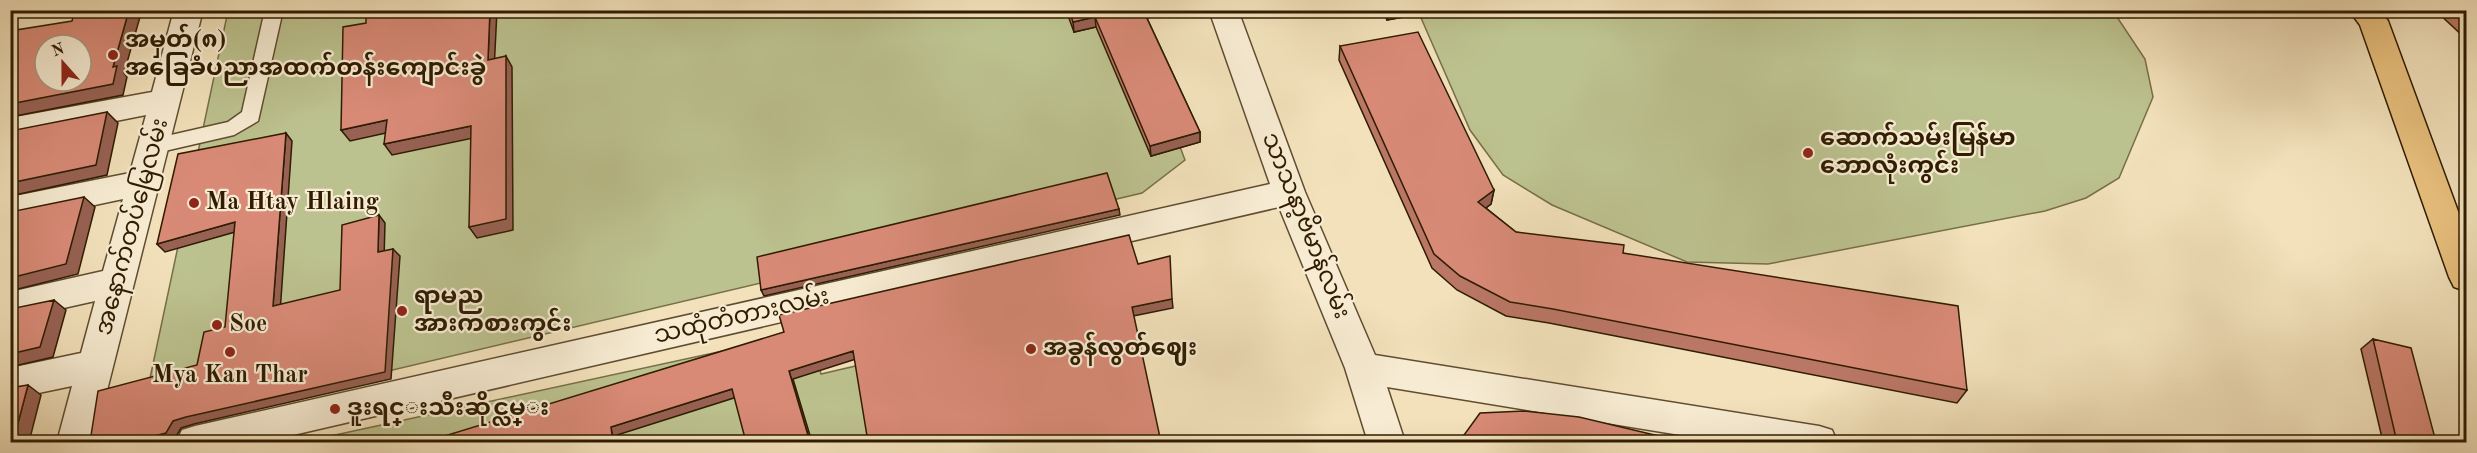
<svg xmlns="http://www.w3.org/2000/svg" width="2477" height="453" font-family="'Old Standard TT','Noto Sans Myanmar',serif">
  <style>
    .green { fill: #bcc28f; stroke: #766f48; stroke-width: 1.5 }
    .lines { fill: none; stroke-linecap: round; stroke-linejoin: round }
    .lane-casing { stroke: #604d30; stroke-width: 3 }
    .street-casing { stroke: #604d30; stroke-width: 3 }
    .primary-casing { stroke: #2f1c01; stroke-width: 3 }
    .lane { fill: #f7ecd3; fill-rule: evenodd }
    .street { fill: #f7ecd3; fill-rule: evenodd }
    .primary { fill: #e9c07e; fill-rule: evenodd }
    .wall { fill: #ba7766; stroke: #2f1c01; stroke-width: 1.5 }
    .shaded-wall { fill: #976153; stroke: #2f1c01; stroke-width: 1.5 }
    .building { fill: #d88a77; stroke: #2f1c01; stroke-width: 1.5; fill-rule: evenodd }
    .poi-dot { fill: #8f2418; stroke: #f7ecd3; stroke-width: 2 }
    .labels { text-anchor: middle; dominant-baseline: central; stroke-width: 4.5; stroke-linejoin: round; paint-order: stroke }
    .poi-label { font-size: 24px; font-weight: bold; fill: #2f1c01; stroke: #f7ecd3; text-anchor: start }
    .street-label { font-size: 24px; fill: #2f1c01; stroke: #f7ecd3 }
  </style>
  <rect width="100%" height="100%" fill="#f2e1bb"/>
  <filter id="stains"><feTurbulence type="fractalNoise" baseFrequency=".00333" numOctaves="4"/><feColorMatrix values="0 0 0 0 .2 0 0 0 0 .09 0 0 0 0 .02 0 0 0 .5 -.17"/></filter>
  <radialGradient id="worn" r=".72"><stop offset=".6" stop-color="#630" stop-opacity="0"/><stop offset="1" stop-color="#630" stop-opacity=".3"/></radialGradient>
  <path class="green" d="M228,11H1129L1185,160L1142,193L139,430Z
    M1418,11H2113L2145,59L2153,97L2119,178L2086,198L2045,211L1768,264L1687,262L1552,205L1503,175L1470,130Z
    M810,332L821,374L860,365L875,442H303Z"/>
  <g class="lines">
    <g class="lane-casing">
      <path id="lane" d="M265,10H283L258,121L234,135L156,153L149,150L146,145L149,140L228,122L242,112Z"/>
    </g>
    <g class="street-casing">
      <path id="street" d="M174,10H203L94,442H57L72,386L10,399V368L81,353L95,301L10,320V292L103,271L123,199L10,223V197L130,173L146,115L10,142V118L152,92Z
        M1209,10H1238L1305,192L1375,355L1819,426L1832,430L1837,442H1723L1387,387L1405,442H1368L1345,368L1279,207L263,442H176L182,430L195,426L1270,184Z"/>
    </g>
    <g class="primary-casing">
      <path id="primary" d="M2349,10H2380L2388,21L2466,233V291L2454,287L2449,277L2360,25Z"/>
    </g>
    <use href="#lane" class="lane"/>
    <use href="#street" class="street"/>
    <use href="#primary" class="primary"/>
  </g>
  <path class="wall" d="M1066,10H1167L1168,13L1147,18L1200,132V142L1151,156L1096,27L1074,32Z
    M1382,10H1442L1387,20Z
    M2435,10H2466V39Z
    M1340,46L1494,190L1491,204L1486,208L1516,232L1623,253L1967,390L1957,403L1549,323L1506,316L1457,290L1432,268L1339,60Z
    M2373,339L2436,442H2383L2361,349Z
    M1464,435L1684,442H1462Z"/>
  <path class="shaded-wall" d="M129,10H142L124,73L127,77L123,95L10,117V104L113,67Z
    M490,10H497L494,71L488,60Z
    M1143,10H1167L1168,13L1143,19Z
    M1388,10H1442L1387,20Z
    M1095,17L1096,27L1074,32L1073,22Z
    M506,56L512,67L513,230L477,238L469,227Z
    M107,112L118,123L107,175L10,196V183Z
    M387,120L395,131L350,141L341,130Z
    M471,126L478,137L392,155L384,144Z
    M1200,132V142L1151,156L1150,146Z
    M286,133L292,141L280,313L273,306Z
    M1494,190L1491,204L1475,216L1478,202Z
    M84,197L95,207L78,274L10,291V278Z
    M1119,209L1120,215L764,296L761,290Z
    M379,215L385,223L384,260L378,252Z
    M235,222L242,230L165,252L157,244Z
    M393,249L400,256L391,379L194,424L181,428L174,440L166,442H131L173,421Z
    M1172,299L1173,308L1133,316L1132,307Z
    M54,300L66,310L53,357L10,367V354Z
    M853,351L856,359L793,379L812,442H810L789,371Z
    M28,385L41,395L29,442H13Z
    M732,389L737,397L617,435L618,442H613L611,427Z"/>
  <path class="building" d="M75,10H129L113,67L117,66L113,84L10,104V31L72,21ZM45,45H81V81H45Z
    M366,10H490L488,60L506,56V219L469,227L471,126L384,144L387,120L341,130L343,27L366,23Z
    M1069,10H1143L1200,132L1150,146L1095,17L1073,22Z
    M2457,10H2466V19Z
    M1418,32L1494,190L1478,202L1516,232L1624,245L1623,253L1958,306L1967,390L1553,309L1510,302L1460,276L1434,254L1340,46Z
    M107,112L96,165L10,183V131Z
    M286,133L273,306L340,290L342,225L379,215L378,252L393,249L385,372L186,417L173,421L166,433L131,442H90L98,391L197,365L204,332L225,327L235,222L157,244L178,154Z
    M1107,173L1119,209L761,290L757,257Z
    M84,197L66,264L10,278V212Z
    M1129,235L1138,264L1170,256L1172,299L1132,307L1161,442H868L853,351L789,371L810,442H746L732,389L611,427L613,442H425L784,332L779,315Z
    M54,300L40,347L10,354V309Z
    M2373,339L2411,348L2436,442H2418L2396,438Z
    M28,385L13,442H10V388Z
    M1524,411L1579,417L1684,442H1467L1464,435L1480,413Z"/>
  <g class="poi-dot">
    <circle cx="113" cy="55" r="6"/>
    <circle cx="1808" cy="153" r="6"/>
    <circle cx="194" cy="203" r="6"/>
    <circle cx="402" cy="311" r="6"/>
    <circle cx="217" cy="325" r="6"/>
    <circle cx="1031" cy="349" r="6"/>
    <circle cx="230" cy="352" r="6"/>
    <circle cx="335" cy="409" r="6"/>
  </g>
  <g class="labels">
    <g class="poi-label">
      <text x="125" y="41">အမှတ်(၈)<tspan x="125" dy="28">အခြေခံပညာအထက်တန်းကျောင်းခွဲ</tspan></text>
      <text x="1820" y="139">ဆောက်သမ်းမြန်မာ<tspan x="1820" dy="28">ဘောလုံးကွင်း</tspan></text>
      <text x="206" y="203">Ma Htay Hlaing</text>
      <text x="414" y="297">ရာမည<tspan x="414" dy="28">အားကစားကွင်း</tspan></text>
      <text x="229" y="325">Soe</text>
      <text x="1043" y="349">အခွန်လွတ်ဈေး</text>
      <text x="230" y="376" text-anchor="middle">Mya Kan Thar</text>
      <text x="347" y="409">ဒူးရင္းသီးဆိုင္လမ္း</text>
    </g>
    <g class="street-label">
      <text transform="translate(1305 226) rotate(68)">သာသနာ့ဗိမာန်လမ်း</text>
      <text transform="translate(133 227) rotate(-75)">အနောက်တပ်မြေလမ်း</text>
      <text transform="translate(742 317) rotate(-13)">သထုံတံတားလမ်း</text>
    </g>
  </g>
  <rect width="2477" height="453" fill="none" stroke="#f2e1bb" stroke-width="36"/>
  <rect x="12" y="12" width="2453" height="429" fill="none" stroke="#2f1c01" stroke-width="3"/>
  <rect x="18" y="18" width="2441" height="417" fill="none" stroke="#2f1c01" stroke-width="1.5"/>
  <g transform="translate(63 63) rotate(339)"><circle r="28" fill="#f7ecd3" stroke="#a7997f" stroke-width="1.5"/>
  <path d="M0-4.5L10 22L0 15L-10 22Z" fill="#8f2418"/>
  <text y="-9" font-size="16" font-weight="bold" text-anchor="middle" fill="#2f1c01">N</text>
  </g>
  <rect width="100%" height="100%" filter="url(#stains)"/>
  <rect width="100%" height="100%" fill="url(#worn)"/>
</svg>
